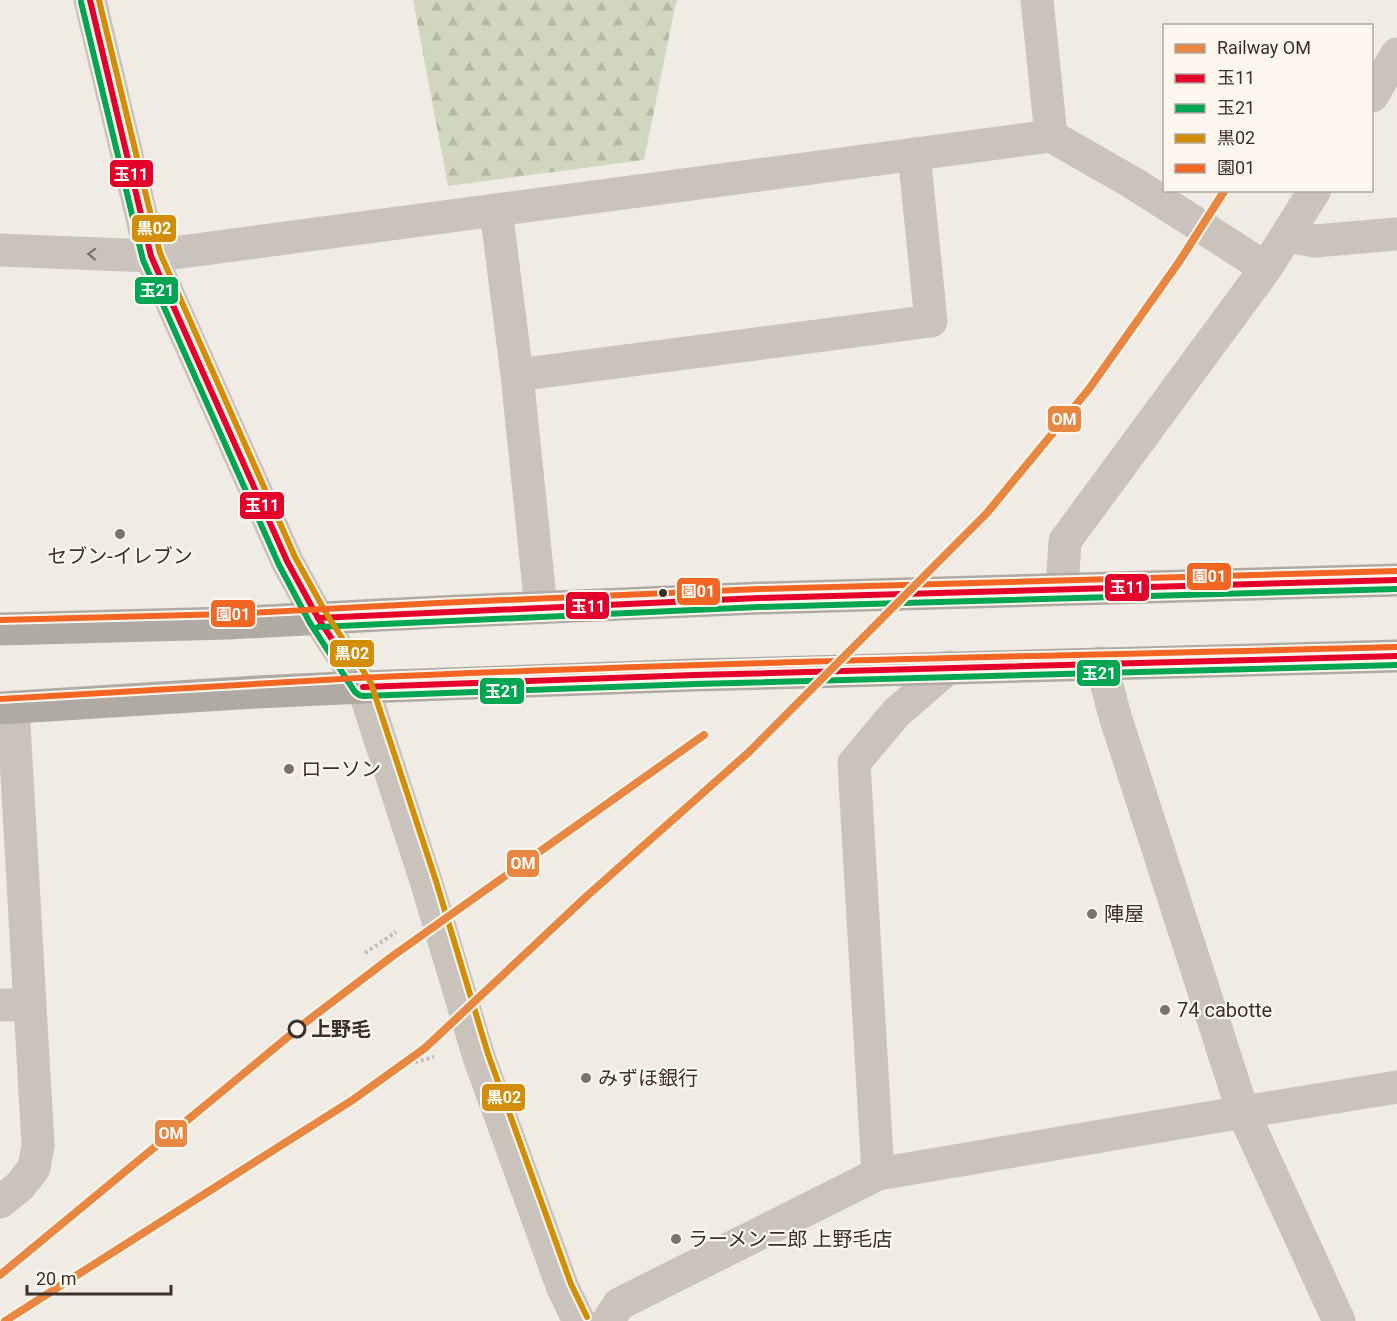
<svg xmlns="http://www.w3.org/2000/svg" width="1397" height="1321" font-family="Roboto,'Noto Sans JP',sans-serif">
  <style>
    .forest { fill: url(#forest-firs) }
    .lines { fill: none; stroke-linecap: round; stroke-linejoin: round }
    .path { stroke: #c3bcb5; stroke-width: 4; stroke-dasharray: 3 3; stroke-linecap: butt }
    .minor { stroke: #cac3bd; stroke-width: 33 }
    .highway { stroke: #afaaa4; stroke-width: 33 }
    .bus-1-casing { stroke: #fcf6ed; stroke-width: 10 }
    .bus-2-casing { stroke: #fcf6ed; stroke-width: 10 }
    .bus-3-casing { stroke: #fcf6ed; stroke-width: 10 }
    .bus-4-casing { stroke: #fcf6ed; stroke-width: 10 }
    .bus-1 { stroke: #e4002b; stroke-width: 6 }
    .bus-2 { stroke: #00a651; stroke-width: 6 }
    .bus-3 { stroke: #d28e08; stroke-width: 6 }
    .bus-4 { stroke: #f26522; stroke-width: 6 }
    .rail-1-casing { stroke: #fcf6ed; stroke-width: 12 }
    .rail-1 { stroke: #e88742; stroke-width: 8 }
    .oneway { stroke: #7c726c }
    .poi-dot { fill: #7b716b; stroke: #fcf6ed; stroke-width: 2 }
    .bus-dot { fill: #3c302a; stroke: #fcf6ed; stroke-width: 2 }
    .stop-dot { fill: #fcf6ed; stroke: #3c302a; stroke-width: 3 }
    .labels { text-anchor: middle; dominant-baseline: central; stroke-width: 4.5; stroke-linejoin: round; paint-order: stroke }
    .poi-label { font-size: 20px; fill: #3c302a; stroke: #fcf6ed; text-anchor: start }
    .stop-label { font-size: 20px; font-weight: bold; fill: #3c302a; stroke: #fcf6ed; text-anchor: start }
    .line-badge { stroke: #fcf6ed; stroke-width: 2 }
    .badge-label { font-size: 16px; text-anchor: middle; font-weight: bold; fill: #fff }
  </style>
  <defs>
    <pattern id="forest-firs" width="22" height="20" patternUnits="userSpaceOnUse" patternTransform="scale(1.5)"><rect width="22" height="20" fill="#d1d7be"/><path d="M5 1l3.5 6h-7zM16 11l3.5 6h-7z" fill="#b4b9a3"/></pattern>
  </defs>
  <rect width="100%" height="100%" fill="#f0ebe5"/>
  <path class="forest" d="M413,0H679L676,2L644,160L448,186Z"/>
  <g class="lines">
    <path class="path" d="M365,953L396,932
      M415,1062L434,1057"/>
    <path class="minor" d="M90,0L151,256L287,561L318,618L363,687L427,884L479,1057L563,1288L579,1321
      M1037,0L1051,136
      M1372,96L1397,54
      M496,210L517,375L541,608
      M1287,236L1315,241L1397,234
      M0,250L151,256L1051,136L1133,183L1266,268
      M517,375L931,321L914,154
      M1062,589L1065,541L1266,268L1315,190
      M1101,663L1115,716L1243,1112L1339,1321
      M0,1005H30
      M878,1174L854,763L896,713L949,667
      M0,1202L20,1186L34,1168L38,1145L13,707
      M608,1321L619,1304L878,1174L1243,1112L1397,1087"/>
    <path class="highway" d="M0,629L228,623L438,612L759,598L1397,580
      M0,708L257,692L363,687L695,675L1397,656"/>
    <g class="bus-1-casing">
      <path id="bus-1" d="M90,0L151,256L287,561L318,618L347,662
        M318,618L759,598L1397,580
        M363,687L695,675L1397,656"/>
    </g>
    <g class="bus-2-casing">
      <path id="bus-2" d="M81,2L143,260L279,565L310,623L355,692L359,695L363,696L695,684L1397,665
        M318,627L759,607L1397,589"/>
    </g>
    <g class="bus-3-casing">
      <path id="bus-3" d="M99,0L160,253L295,557L326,613L371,683L436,881L488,1054L571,1284L587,1317"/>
    </g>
    <g class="bus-4-casing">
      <path id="bus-4" d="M0,620L228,614L438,603L759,589L1397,571
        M0,699C119,692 238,684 358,678C704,662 1050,656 1397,647"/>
    </g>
    <use href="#bus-1" class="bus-1"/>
    <use href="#bus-2" class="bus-2"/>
    <use href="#bus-3" class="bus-3"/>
    <use href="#bus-4" class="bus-4"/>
    <g class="rail-1-casing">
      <path id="rail-1" d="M0,1275L306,1022L394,955L704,735
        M5,1321L354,1099L425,1048L588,895L749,752L987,513L1089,389L1179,262L1225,190"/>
    </g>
    <use href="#rail-1" class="rail-1"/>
  </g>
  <defs><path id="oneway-chevron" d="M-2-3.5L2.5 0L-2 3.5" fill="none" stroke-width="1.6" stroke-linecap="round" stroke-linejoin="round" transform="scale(1.5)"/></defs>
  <use class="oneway" href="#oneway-chevron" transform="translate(92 254) rotate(-178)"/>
  <g class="poi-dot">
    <circle cx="120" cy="534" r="6"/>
    <circle cx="289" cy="769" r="6"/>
    <circle cx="1092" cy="914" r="6"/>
    <circle cx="1165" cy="1010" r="6"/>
    <circle cx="586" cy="1078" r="6"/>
    <circle cx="676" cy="1239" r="6"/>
  </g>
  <circle class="bus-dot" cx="663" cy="593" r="5"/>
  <circle class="stop-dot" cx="297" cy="1029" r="8"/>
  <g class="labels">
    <g class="poi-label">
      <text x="120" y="556" text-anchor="middle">セブン-イレブン</text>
      <text x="301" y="769">ローソン</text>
      <text x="1104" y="914">陣屋</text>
      <text x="1177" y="1010">74 cabotte</text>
      <text x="598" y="1078">みずほ銀行</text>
      <text x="688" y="1239">ラーメン二郎 上野毛店</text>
    </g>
    <g class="stop-label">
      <text x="311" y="1029">上野毛</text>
    </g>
  </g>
  <g class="line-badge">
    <rect x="109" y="159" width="45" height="29" rx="6" fill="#e4002b"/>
    <rect x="131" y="214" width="46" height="29" rx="6" fill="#d28e08"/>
    <rect x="134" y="276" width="45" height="29" rx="6" fill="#00a651"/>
    <rect x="1047" y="405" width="35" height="28" rx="6" fill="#e88742"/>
    <rect x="239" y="491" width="46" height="29" rx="6" fill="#e4002b"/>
    <rect x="1186" y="562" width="46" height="29" rx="6" fill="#f26522"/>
    <rect x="1104" y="573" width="46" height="29" rx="6" fill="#e4002b"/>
    <rect x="676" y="577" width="45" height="29" rx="6" fill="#f26522"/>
    <rect x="565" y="591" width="45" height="29" rx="6" fill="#e4002b"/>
    <rect x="210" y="599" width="46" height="29" rx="6" fill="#f26522"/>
    <rect x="329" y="639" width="46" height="29" rx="6" fill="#d28e08"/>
    <rect x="1076" y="659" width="45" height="28" rx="6" fill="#00a651"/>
    <rect x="479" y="677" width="46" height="28" rx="6" fill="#00a651"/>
    <rect x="506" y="849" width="34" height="29" rx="6" fill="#e88742"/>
    <rect x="481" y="1083" width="45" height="29" rx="6" fill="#d28e08"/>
    <rect x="154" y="1119" width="34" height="29" rx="6" fill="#e88742"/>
  </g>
  <g class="badge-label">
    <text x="131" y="180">玉11</text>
    <text x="154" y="234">黒02</text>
    <text x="157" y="296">玉21</text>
    <text x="1064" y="425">OM</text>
    <text x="262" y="511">玉11</text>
    <text x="1209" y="582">園01</text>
    <text x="1127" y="593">玉11</text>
    <text x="698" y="597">園01</text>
    <text x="588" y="612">玉11</text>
    <text x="233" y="620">園01</text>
    <text x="352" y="659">黒02</text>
    <text x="1099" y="679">玉21</text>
    <text x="502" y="697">玉21</text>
    <text x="523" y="869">OM</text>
    <text x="504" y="1103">黒02</text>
    <text x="171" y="1139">OM</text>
  </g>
  <rect x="1163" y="24" width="210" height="168" fill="#fcf6ed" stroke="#afa79f" stroke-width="1.5"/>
  <rect x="1175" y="44" width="30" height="9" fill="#e88742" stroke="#afa79f" stroke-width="1.5"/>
  <text x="1217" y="54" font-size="18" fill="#3c302a">Railway OM</text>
  <rect x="1175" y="74" width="30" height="9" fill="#e4002b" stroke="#afa79f" stroke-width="1.5"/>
  <text x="1217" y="84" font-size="18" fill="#3c302a">玉11</text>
  <rect x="1175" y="104" width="30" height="9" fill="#00a651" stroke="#afa79f" stroke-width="1.5"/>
  <text x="1217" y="114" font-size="18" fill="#3c302a">玉21</text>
  <rect x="1175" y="134" width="30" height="9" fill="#d28e08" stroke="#afa79f" stroke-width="1.5"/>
  <text x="1217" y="144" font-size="18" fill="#3c302a">黒02</text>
  <rect x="1175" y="164" width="30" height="9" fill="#f26522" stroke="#afa79f" stroke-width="1.5"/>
  <text x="1217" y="174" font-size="18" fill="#3c302a">園01</text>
  <path d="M27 1285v9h144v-9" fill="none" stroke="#3c302a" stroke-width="3"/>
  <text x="36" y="1285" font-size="18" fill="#3c302a" stroke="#fcf6ed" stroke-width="4.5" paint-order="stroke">20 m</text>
</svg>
